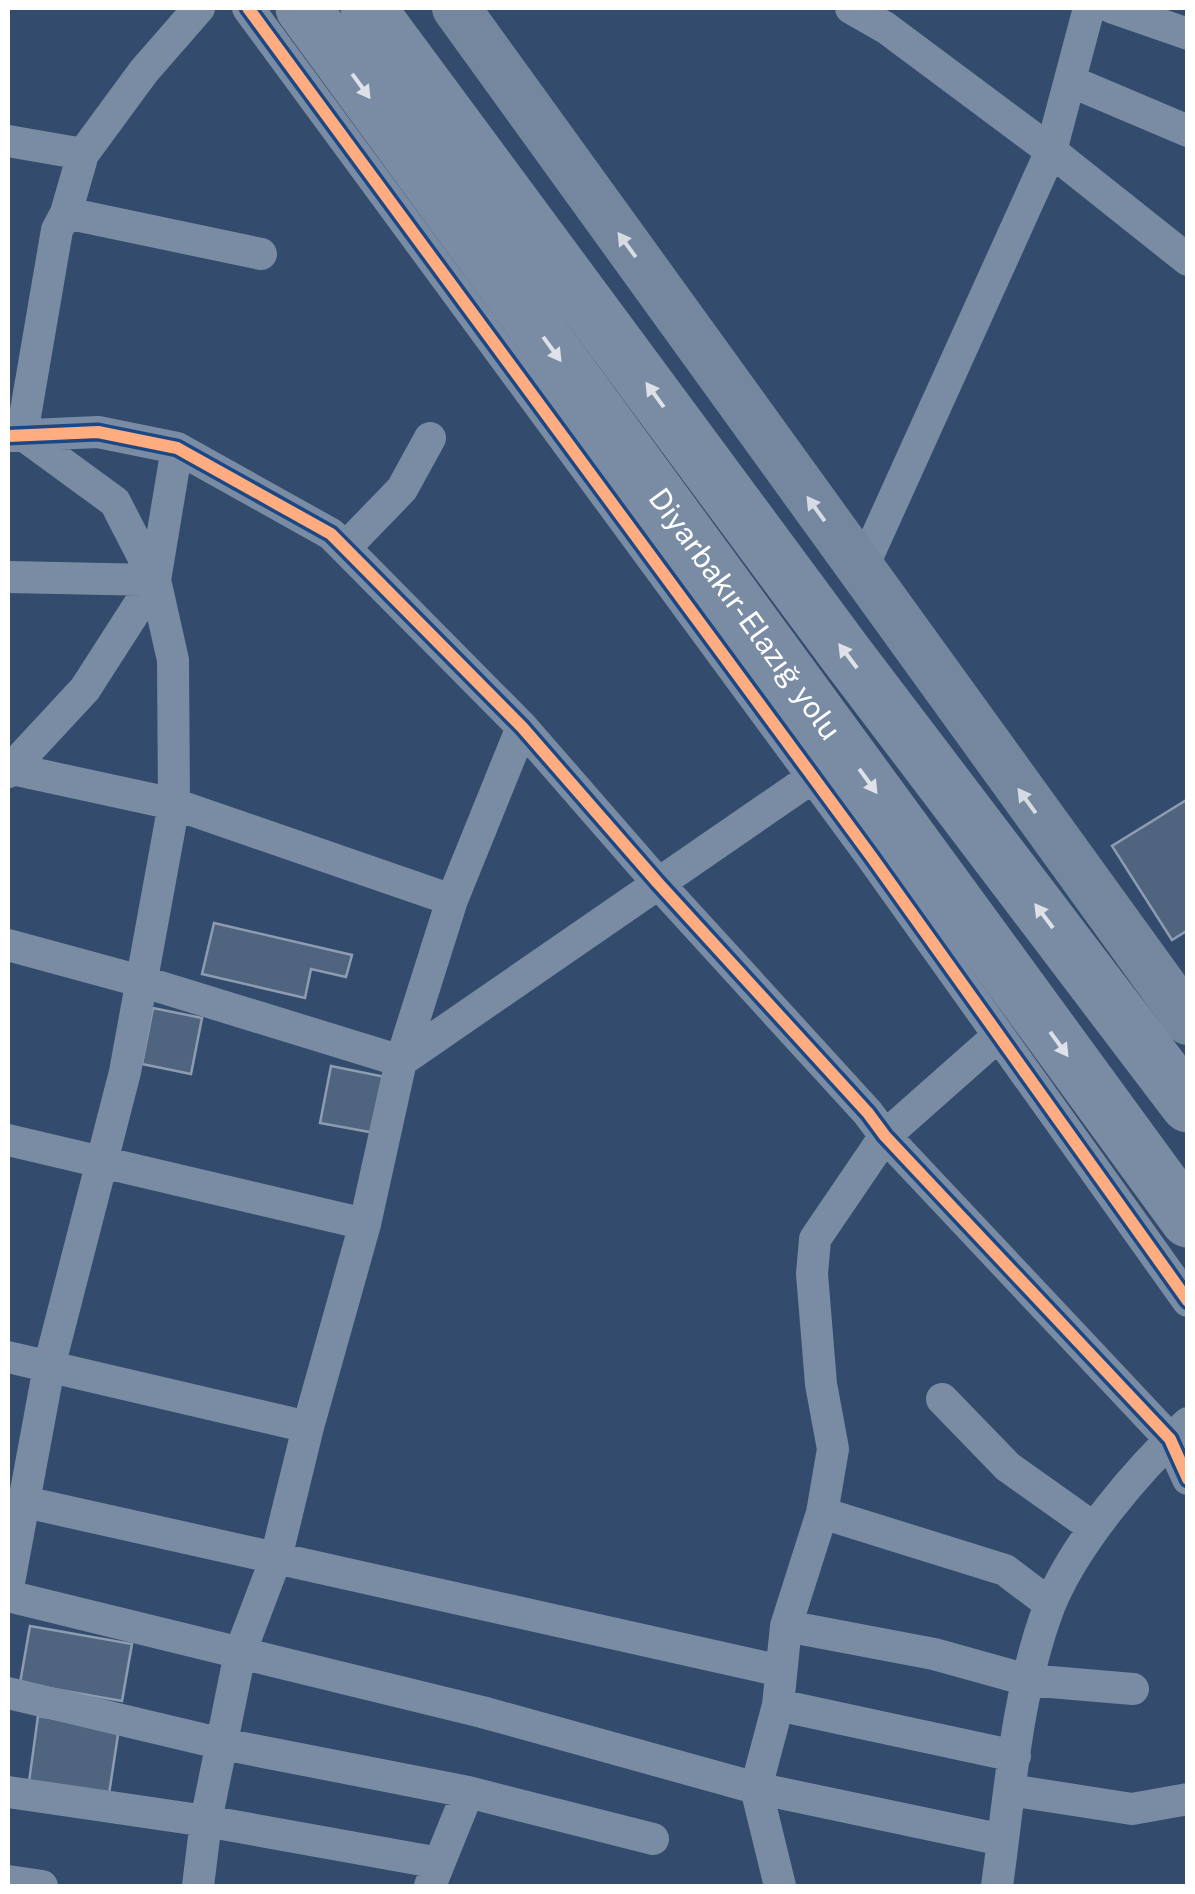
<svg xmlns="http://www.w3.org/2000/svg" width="1195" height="1894" font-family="'Public Sans',sans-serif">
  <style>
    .building { fill: #4f647e; stroke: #8d9cb1; stroke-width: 2.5 }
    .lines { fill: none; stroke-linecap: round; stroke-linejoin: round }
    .street { stroke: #798ca3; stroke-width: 32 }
    .secondary { stroke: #74879e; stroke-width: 48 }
    .highway { stroke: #7a8ca3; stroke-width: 55 }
    .cycleway-casing { stroke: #1b4885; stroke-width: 19 }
    .cycleway { stroke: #ffac80; stroke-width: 12 }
    .oneway { fill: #dee2e8 }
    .oneway2 { fill: #d5dbe2 }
    .labels { text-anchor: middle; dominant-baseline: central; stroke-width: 8; stroke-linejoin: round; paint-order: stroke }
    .street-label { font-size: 30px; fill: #fff; stroke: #1b4885 }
  </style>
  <rect width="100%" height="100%" fill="#334c6d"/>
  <path class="building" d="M1188,799V930L1172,940L1112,846Z
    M214,923L352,955L346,977L311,969L305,998L202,974Z
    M153,1008L202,1018L191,1074L142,1064Z
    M331,1066L385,1077L375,1133L320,1123Z
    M30,1626L132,1644L122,1701L20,1683Z
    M38,1716L119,1728L109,1794L29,1782Z"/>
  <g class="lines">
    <path class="street" d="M248,8L871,856L1188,1301
      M851,8L886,28L1051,151L1188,260
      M1113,8L1188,34
      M1070,81L1188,131
      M8,141L83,154
      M66,213L261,254
      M22,434L57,230L66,213L83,154L144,71L199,8
      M8,436L98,432L177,448L331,534L522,727L658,883L868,1113L885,1136L1170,1439L1188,1479
      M345,548L402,489L430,438
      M861,571L1051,151L1089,8
      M8,577L155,580
      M8,768L174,804L452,900
      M8,772L85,689L155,580L177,448
      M8,945L144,982L401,1061L813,777
      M8,1140L365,1224
      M8,1357L308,1427
      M942,1399L1008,1467L1094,1528
      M25,1502L781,1671
      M822,1513L1005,1570L1050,1604
      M8,1588L49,1367L125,1072L174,804L173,660L155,580L115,502L22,434
      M8,1596L482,1712L756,1788L1003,1840
      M786,1626L934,1654L1027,1680L1133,1689
      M8,1693L223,1744L468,1792L653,1839
      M778,1705L1015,1756
      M1010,1790L1132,1809L1188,1799
      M8,1792L206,1821L439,1863
      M8,1881L42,1886
      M198,1886L206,1821L240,1653L276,1558L308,1427L365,1224L401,1061L452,900L522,727
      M430,1886L468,1792
      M780,1886L756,1788L778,1705L786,1626L822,1513L833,1449L821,1384L812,1274L815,1239L885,1136L998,1036
      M997,1886C1010,1793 1016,1695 1049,1607C1074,1544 1138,1469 1188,1423"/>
    <path class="secondary" d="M456,8L1188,1021"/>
    <g class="highway">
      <path id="s1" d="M303,8L1188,1220"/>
      <path d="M368,8L845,653L1188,1105"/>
    </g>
    <g class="cycleway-casing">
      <path id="cycleway" d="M248,8L871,856L1188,1301
        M8,436L98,432L177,448L331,534L522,727L658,883L868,1113L885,1136L1170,1439L1188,1479"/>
    </g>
    <use href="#cycleway" class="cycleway"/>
  </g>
  <defs><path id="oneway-solid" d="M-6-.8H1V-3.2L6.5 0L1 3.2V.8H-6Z" transform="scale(2.5)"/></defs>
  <g class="oneway">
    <use href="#oneway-solid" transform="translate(361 86) rotate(54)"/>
    <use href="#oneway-solid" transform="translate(552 349) rotate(54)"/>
    <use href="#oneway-solid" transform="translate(655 395) rotate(-126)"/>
    <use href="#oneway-solid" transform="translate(848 656) rotate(-127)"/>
    <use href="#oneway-solid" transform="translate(868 781) rotate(54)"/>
    <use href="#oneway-solid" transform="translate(1044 916) rotate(-127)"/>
    <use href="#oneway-solid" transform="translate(1059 1044) rotate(54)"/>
  </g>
  <g class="oneway2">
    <use href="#oneway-solid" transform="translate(627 245) rotate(-126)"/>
    <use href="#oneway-solid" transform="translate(816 509) rotate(-126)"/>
    <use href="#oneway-solid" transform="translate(1027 801) rotate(-126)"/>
  </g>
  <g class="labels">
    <g class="street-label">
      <text stroke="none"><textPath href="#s1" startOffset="750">Diyarbakır-Elazığ yolu</textPath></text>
    </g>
  </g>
  <rect width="1195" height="1894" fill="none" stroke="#ffffff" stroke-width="20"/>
</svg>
